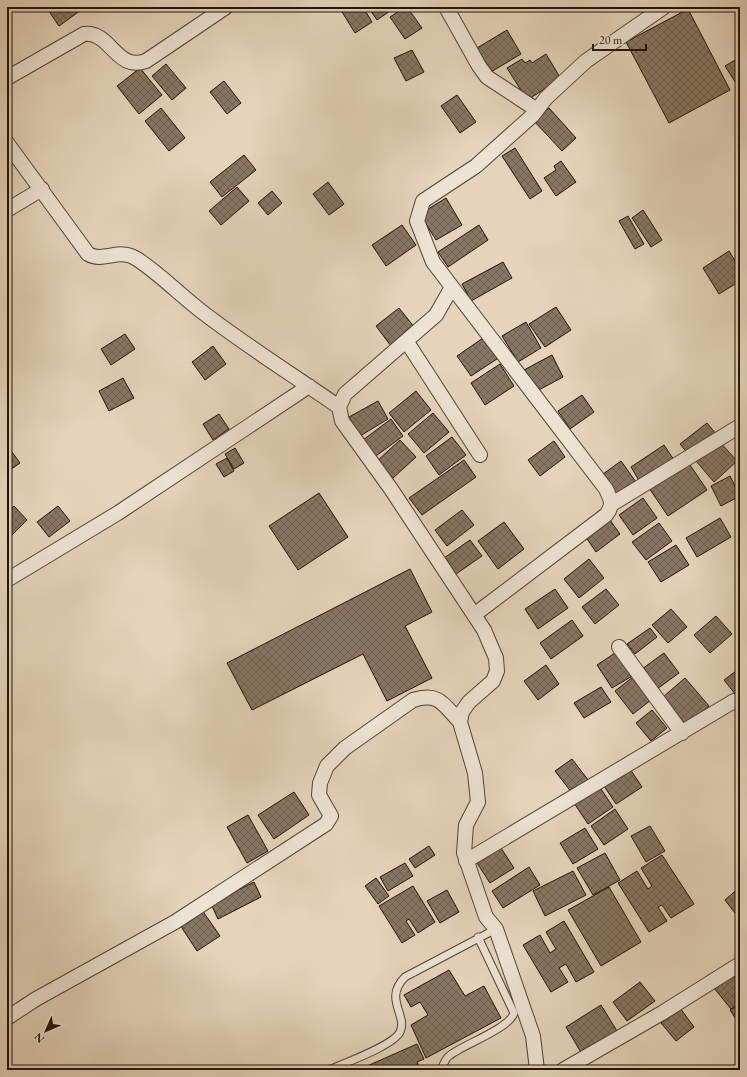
<svg xmlns="http://www.w3.org/2000/svg" width="747" height="1077" font-family="'EB Garamond',serif">
  <style>
    .building { fill: url(#building-cross-hatch); stroke: #221306 }
    .lines { fill: none; stroke-linecap: round; stroke-linejoin: round }
    .service-casing { stroke: #524333; stroke-width: 9 }
    .minor-casing { stroke: #524333; stroke-width: 16 }
    .service { stroke: #ede3d3; stroke-width: 7 }
    .minor { stroke: #ede3d3; stroke-width: 14 }
  </style>
  <defs>
    <pattern id="building-cross-hatch" width="8" height="8" patternUnits="userSpaceOnUse"><rect width="8" height="8" fill="#877764"/><path d="M0 0l8 8M0 8l8-8" fill="none" stroke="#6e6050"/></pattern>
  </defs>
  <rect width="100%" height="100%" fill="#e4d4bb"/>
  <filter id="stains"><feTurbulence type="fractalNoise" baseFrequency=".005" numOctaves="4"/><feColorMatrix values="0 0 0 0 .2 0 0 0 0 .09 0 0 0 0 .02 0 0 0 .5 -.17"/></filter>
  <radialGradient id="worn" r=".72"><stop offset=".6" stop-color="#630" stop-opacity="0"/><stop offset="1" stop-color="#630" stop-opacity=".3"/></radialGradient>
  <path class="building" d="M46,7H79L81,10L59,26Z
    M339,7H363L372,22L355,33Z
    M368,7H387L390,11L377,20Z
    M405,7H407L422,28L405,39L390,17Z
    M688,9L730,90L669,123L626,42Z
    M507,30L521,54L491,72L477,48Z
    M412,50L424,72L406,81L394,58Z
    M546,54L561,79L527,100L507,68L522,59L525,63L530,60L532,63Z
    M740,57V87L739,88L725,66Z
    M166,64L186,88L172,100L152,76Z
    M140,68L162,95L139,114L117,86Z
    M224,81L241,103L227,114L210,92Z
    M457,95L476,122L460,133L441,106Z
    M161,108L185,138L169,151L145,121Z
    M549,108L576,138L562,151L534,121Z
    M515,148L542,191L530,199L502,156Z
    M244,155L256,170L222,197L210,182Z
    M561,161L576,182L556,196L544,178L556,170L554,166Z
    M328,182L344,204L329,215L313,194Z
    M237,187L249,201L221,225L209,211Z
    M272,191L282,203L268,215L258,203Z
    M446,198L462,225L436,240L420,214Z
    M643,210L662,240L651,247L632,218Z
    M628,216L644,244L635,249L619,221Z
    M402,225L416,245L386,266L372,245Z
    M479,225L488,240L448,267L438,252Z
    M729,251L740,269V281L719,294L703,268Z
    M503,262L512,278L471,301L462,284Z
    M556,307L571,330L545,347L529,324Z
    M399,308L415,328L391,346L376,326Z
    M526,322L541,348L518,362L502,336Z
    M125,334L135,349L111,365L101,349Z
    M486,336L500,357L471,376L457,356Z
    M213,346L226,364L205,380L192,362Z
    M552,355L563,377L535,392L524,370Z
    M500,364L514,386L485,405L471,383Z
    M123,378L134,398L109,411L99,391Z
    M416,391L431,410L404,432L389,413Z
    M582,395L594,412L570,429L558,411Z
    M378,401L388,419L360,436L349,417Z
    M433,413L449,432L424,453L408,434Z
    M219,414L229,429L213,440L203,424Z
    M391,419L403,436L376,456L363,440Z
    M707,423L716,434L689,455L680,444Z
    M452,437L466,455L439,475L426,456Z
    M400,440L416,457L393,478L377,461Z
    M554,441L565,457L540,476L528,460Z
    M719,441L737,461L714,482L696,461Z
    M664,445L674,460L640,482L631,467Z
    M235,448L244,463L234,469L225,454Z
    M12,452L20,463L7,472V455Z
    M227,458L234,471L224,477L216,464Z
    M464,460L476,477L422,515L409,498Z
    M621,461L636,482L614,498L599,477Z
    M688,462L707,490L668,516L649,488Z
    M730,476L740,496L721,506L711,486Z
    M319,493L348,537L298,570L269,526Z
    M643,498L657,518L633,535L619,515Z
    M14,506L27,520L12,535L7,530V512Z
    M58,506L70,521L49,537L37,522Z
    M462,510L474,525L447,546L435,530Z
    M607,516L620,534L596,552L583,533Z
    M720,518L731,537L697,557L686,538Z
    M504,522L524,549L498,569L478,541Z
    M659,523L672,541L646,560L632,542Z
    M470,540L482,556L456,574L444,558Z
    M676,545L689,565L661,582L648,562Z
    M589,559L604,578L579,598L564,579Z
    M410,569L432,612L405,626L432,678L387,701L363,654L252,710L227,663Z
    M555,589L568,608L538,629L525,609Z
    M606,589L619,605L595,624L582,607Z
    M671,609L687,627L668,643L652,625Z
    M716,616L732,634L710,653L694,635Z
    M572,620L583,636L551,659L540,643Z
    M650,628L657,637L635,654L627,644Z
    M618,651L634,675L612,688L597,665Z
    M664,653L679,673L657,689L642,669Z
    M546,665L559,684L538,700L524,681Z
    M740,668V700L724,680Z
    M633,677L651,700L633,714L615,691Z
    M685,678L709,706L686,725L663,697Z
    M601,687L611,702L584,718L574,703Z
    M652,710L667,728L651,741L636,723Z
    M572,759L589,781L572,793L555,771Z
    M630,769L642,787L616,804L604,786Z
    M599,786L613,807L588,824L574,803Z
    M294,792L309,815L274,839L258,815Z
    M615,809L628,829L604,845L591,826Z
    M248,815L268,851L247,863L227,827Z
    M650,826L665,851L646,862L631,836Z
    M585,828L598,849L573,864L560,843Z
    M429,846L435,855L415,868L409,859Z
    M501,848L514,868L490,883L477,863Z
    M605,853L620,880L593,895L577,868Z
    M662,855L694,904L671,918L662,905L658,907L667,921L649,932L618,883L637,871L648,889L652,886L641,868Z
    M405,863L413,876L388,891L380,877Z
    M529,867L540,885L503,908L492,891Z
    M573,871L586,895L545,916L533,891Z
    M376,878L389,896L378,904L365,886Z
    M254,882L261,897L218,919L211,904Z
    M413,886L435,922L418,933L409,919L406,921L415,935L402,943L379,906Z
    M609,887L641,942L601,966L568,910Z
    M740,887V915L738,917L725,900Z
    M447,890L459,912L440,923L427,901Z
    M202,910L220,936L197,951L180,925Z
    M564,921L594,972L576,982L566,964L559,968L568,982L551,992L523,945L540,935L550,953L556,949L546,932Z
    M449,970L465,996L484,986L501,1018L426,1058L411,1025L428,1015L420,1002L411,1007L404,995Z
    M732,974L740,984V1002L731,1009L714,988Z
    M640,982L655,1001L627,1021L613,1002Z
    M740,1004V1025L730,1010Z
    M601,1005L617,1031L582,1054L566,1027Z
    M680,1008L694,1027L676,1041L661,1023Z
    M417,1044L424,1059L417,1062L421,1070H358Z"/>
  <g class="lines">
    <g class="service-casing">
      <path id="service" d="M329,1070C344,1063 393,1046 400,1032C408,1015 383,999 405,977L496,929
        M441,1070C443,1066 445,1059 449,1056C462,1045 509,1029 514,1013L478,937"/>
    </g>
    <g class="minor-casing">
      <path id="minor" d="M446,7L479,66L487,77L537,110
        M7,78L84,34C111,31 116,72 146,61L226,7
        M7,143L88,254C104,263 119,247 137,259C160,274 180,295 201,311C245,345 293,375 339,407
        M7,210L42,189
        M452,287L606,489C611,500 614,505 606,515L474,615
        M407,342L480,455
        M612,504L740,426
        M7,580L118,513L309,386
        M619,647L682,733
        M466,861L734,701
        M7,1018L36,999L175,922L326,824L331,816L319,795L320,783L327,766L345,748L413,700C439,692 443,704 460,722
        M537,1070L533,1036L496,929L486,917L464,853L466,825L478,802L475,773L460,722L462,712L469,702L493,681L497,671L496,658L484,630L391,489L342,421L339,407L345,394L436,315L452,287L433,262L417,221L423,201L476,166L533,115L546,98L586,61L664,7
        M563,1070L662,1013L740,964"/>
    </g>
    <use href="#service" class="service"/>
    <use href="#minor" class="minor"/>
  </g>
  <rect width="747" height="1077" fill="none" stroke="#e4d4bb" stroke-width="24"/>
  <rect x="8" y="8" width="731" height="1061" fill="none" stroke="#221306" stroke-width="2"/>
  <rect x="12" y="12" width="723" height="1053" fill="none" stroke="#221306"/>
  <g transform="translate(46 1031) rotate(225)" stroke="#ede3d3" stroke-width="3" paint-order="stroke">
  <path d="M0-3L7 15L0 10L-7 15Z" fill="#221306"/>
  <text y="-6" font-size="11" font-weight="bold" text-anchor="middle" fill="#221306">N</text>
  </g>
  <path d="M593 44v6h53v-6" fill="none" stroke="#221306" stroke-width="2"/>
  <text x="599" y="44" font-size="12" fill="#221306" stroke="#ede3d3" stroke-width="3" paint-order="stroke">20 m</text>
  <rect width="100%" height="100%" filter="url(#stains)"/>
  <rect width="100%" height="100%" fill="url(#worn)"/>
</svg>
